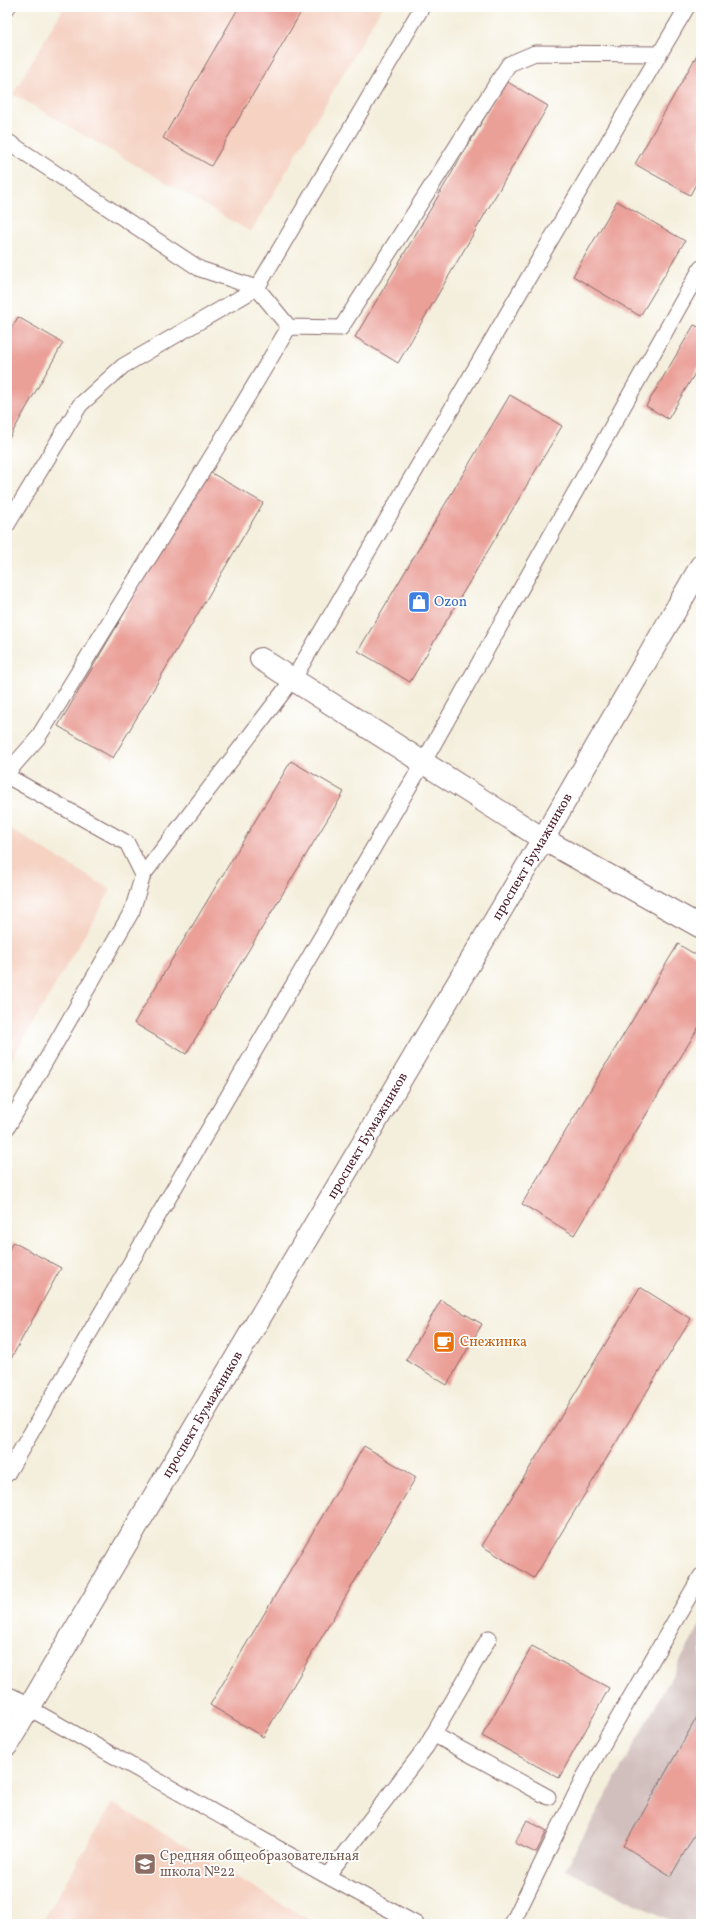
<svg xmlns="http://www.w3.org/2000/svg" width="708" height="1931" font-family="Vollkorn,serif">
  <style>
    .built { fill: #f5d2c2 }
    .industrial { fill: #d1bfbd }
    .building { fill: #ea9f97 }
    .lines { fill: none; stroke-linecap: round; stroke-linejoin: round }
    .lane-casing { stroke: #866869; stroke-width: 17 }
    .street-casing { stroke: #866869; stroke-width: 24 }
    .secondary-casing { stroke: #866869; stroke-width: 24 }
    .lane { stroke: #fff; stroke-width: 15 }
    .street { stroke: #fff; stroke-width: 22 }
    .secondary { stroke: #fff; stroke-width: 22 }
    .labels { text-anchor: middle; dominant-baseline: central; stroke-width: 3.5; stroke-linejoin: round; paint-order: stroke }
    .shop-label { font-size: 14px; fill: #366cbe; stroke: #fff; text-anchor: start }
    .street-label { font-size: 14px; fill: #4a1f2b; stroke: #fff }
    .food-label { font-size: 14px; fill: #c56008; stroke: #fff; text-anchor: start }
    .education-label { font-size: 14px; fill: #785e54; stroke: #fff; text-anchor: start }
  </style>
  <rect width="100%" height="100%" fill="#fff"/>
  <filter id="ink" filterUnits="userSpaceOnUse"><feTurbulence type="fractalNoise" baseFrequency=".025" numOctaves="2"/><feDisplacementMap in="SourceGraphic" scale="8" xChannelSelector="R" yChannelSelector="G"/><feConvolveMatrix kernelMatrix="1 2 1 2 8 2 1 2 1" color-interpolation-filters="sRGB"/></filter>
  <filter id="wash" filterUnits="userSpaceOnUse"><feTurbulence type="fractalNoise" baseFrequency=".012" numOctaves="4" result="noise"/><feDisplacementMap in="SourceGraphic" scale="16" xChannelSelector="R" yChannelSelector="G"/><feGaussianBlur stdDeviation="0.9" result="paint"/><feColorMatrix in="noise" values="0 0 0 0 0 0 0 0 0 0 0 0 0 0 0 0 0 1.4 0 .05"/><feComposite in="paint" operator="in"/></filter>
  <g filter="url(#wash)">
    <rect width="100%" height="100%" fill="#f4efdd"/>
    <path class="built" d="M64,7H382L251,232L13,94Z
      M7,827L111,890L7,1067Z
      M112,1803L316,1924H41Z"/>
    <path class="industrial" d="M701,1623V1924H678L565,1870Z"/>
    <g id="blocks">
      <path class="building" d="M239,7H304L211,166L163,138Z
        M701,48V175L690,195L635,164Z
        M506,81L548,106L398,363L355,337Z
        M617,201L685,241L640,316L573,276Z
        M18,317L63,343L7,442V336Z
        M694,325L701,328V363L668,419L646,406Z
        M510,395L562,426L410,682L358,651Z
        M208,471L263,503L113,758L58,726Z
        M291,761L344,792L186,1054L134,1023Z
        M678,944L701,958V1023L574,1235L522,1204Z
        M13,1242L61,1268L7,1366V1253Z
        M640,1287L691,1319L534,1578L482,1546Z
        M441,1300L482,1324L447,1385L406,1360Z
        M364,1446L416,1477L263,1737L210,1705Z
        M532,1646L609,1688L559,1778L482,1736Z
        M701,1710V1823L671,1876L624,1846Z
        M527,1820L547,1831L536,1853L515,1843Z
        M701,1874V1884L697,1882Z"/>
    </g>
  </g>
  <g filter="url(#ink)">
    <use href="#blocks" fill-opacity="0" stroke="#866869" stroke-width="1"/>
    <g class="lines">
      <g class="lane-casing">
        <path id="lane" d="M7,8L8,7
          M7,141L200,269L257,288L289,327
          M7,525L80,405L123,366L257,288L422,7
          M7,773L37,739L215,451L289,327L341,328L509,64L535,53L659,54
          M7,776L127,843L143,875L132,911L7,1128
          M143,875L294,678L687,7
          M7,1474L423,763L701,268
          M29,1708L327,1876L416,1924
          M433,1734L548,1797
          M327,1876L426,1747L489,1638
          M512,1924L585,1775L701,1576"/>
      </g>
      <g class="street-casing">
        <path id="street" d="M261,659L543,839L701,927
          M7,1698L29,1708"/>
      </g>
      <g class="secondary-casing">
        <g id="secondary">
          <path id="s1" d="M7,1745L543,839L701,566"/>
        </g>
      </g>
      <use href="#lane" class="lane"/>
      <use href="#street" class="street"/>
      <use href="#secondary" class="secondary"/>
    </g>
  </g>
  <defs>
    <g id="shop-square" transform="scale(1.15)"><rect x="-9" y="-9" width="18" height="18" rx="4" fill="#3f7fe0" stroke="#fff"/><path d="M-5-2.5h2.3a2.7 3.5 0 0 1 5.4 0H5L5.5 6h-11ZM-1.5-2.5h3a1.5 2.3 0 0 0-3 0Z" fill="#fff"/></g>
    <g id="cafe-square" transform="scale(1.15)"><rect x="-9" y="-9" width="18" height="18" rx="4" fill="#e8710a" stroke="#fff"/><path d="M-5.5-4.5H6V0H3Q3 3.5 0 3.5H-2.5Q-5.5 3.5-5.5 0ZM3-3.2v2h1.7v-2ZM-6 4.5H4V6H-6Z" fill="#fff"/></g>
    <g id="school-square" transform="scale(1.15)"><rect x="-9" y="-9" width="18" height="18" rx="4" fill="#8d6e63" stroke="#fff"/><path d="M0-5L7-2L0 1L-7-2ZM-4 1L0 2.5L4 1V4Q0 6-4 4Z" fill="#fff"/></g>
  </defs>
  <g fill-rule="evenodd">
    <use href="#shop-square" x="419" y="602"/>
    <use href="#cafe-square" x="444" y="1342"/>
    <use href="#school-square" x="145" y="1864"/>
  </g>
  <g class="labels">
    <g class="shop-label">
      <text x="434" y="602">Ozon</text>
    </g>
    <g class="street-label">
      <text stroke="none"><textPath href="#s1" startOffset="1032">проспект Бумажников</textPath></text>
      <text stroke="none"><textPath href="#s1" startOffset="708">проспект Бумажников</textPath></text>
      <text stroke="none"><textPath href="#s1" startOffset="384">проспект Бумажников</textPath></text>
    </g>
    <g class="food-label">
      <text x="460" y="1342">Снежинка</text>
    </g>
    <g class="education-label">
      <text x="160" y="1856">Средняя общеобразовательная<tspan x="160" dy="16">школа №22</tspan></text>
    </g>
  </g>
  <rect width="708" height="1931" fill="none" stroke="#fff" stroke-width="24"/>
</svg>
